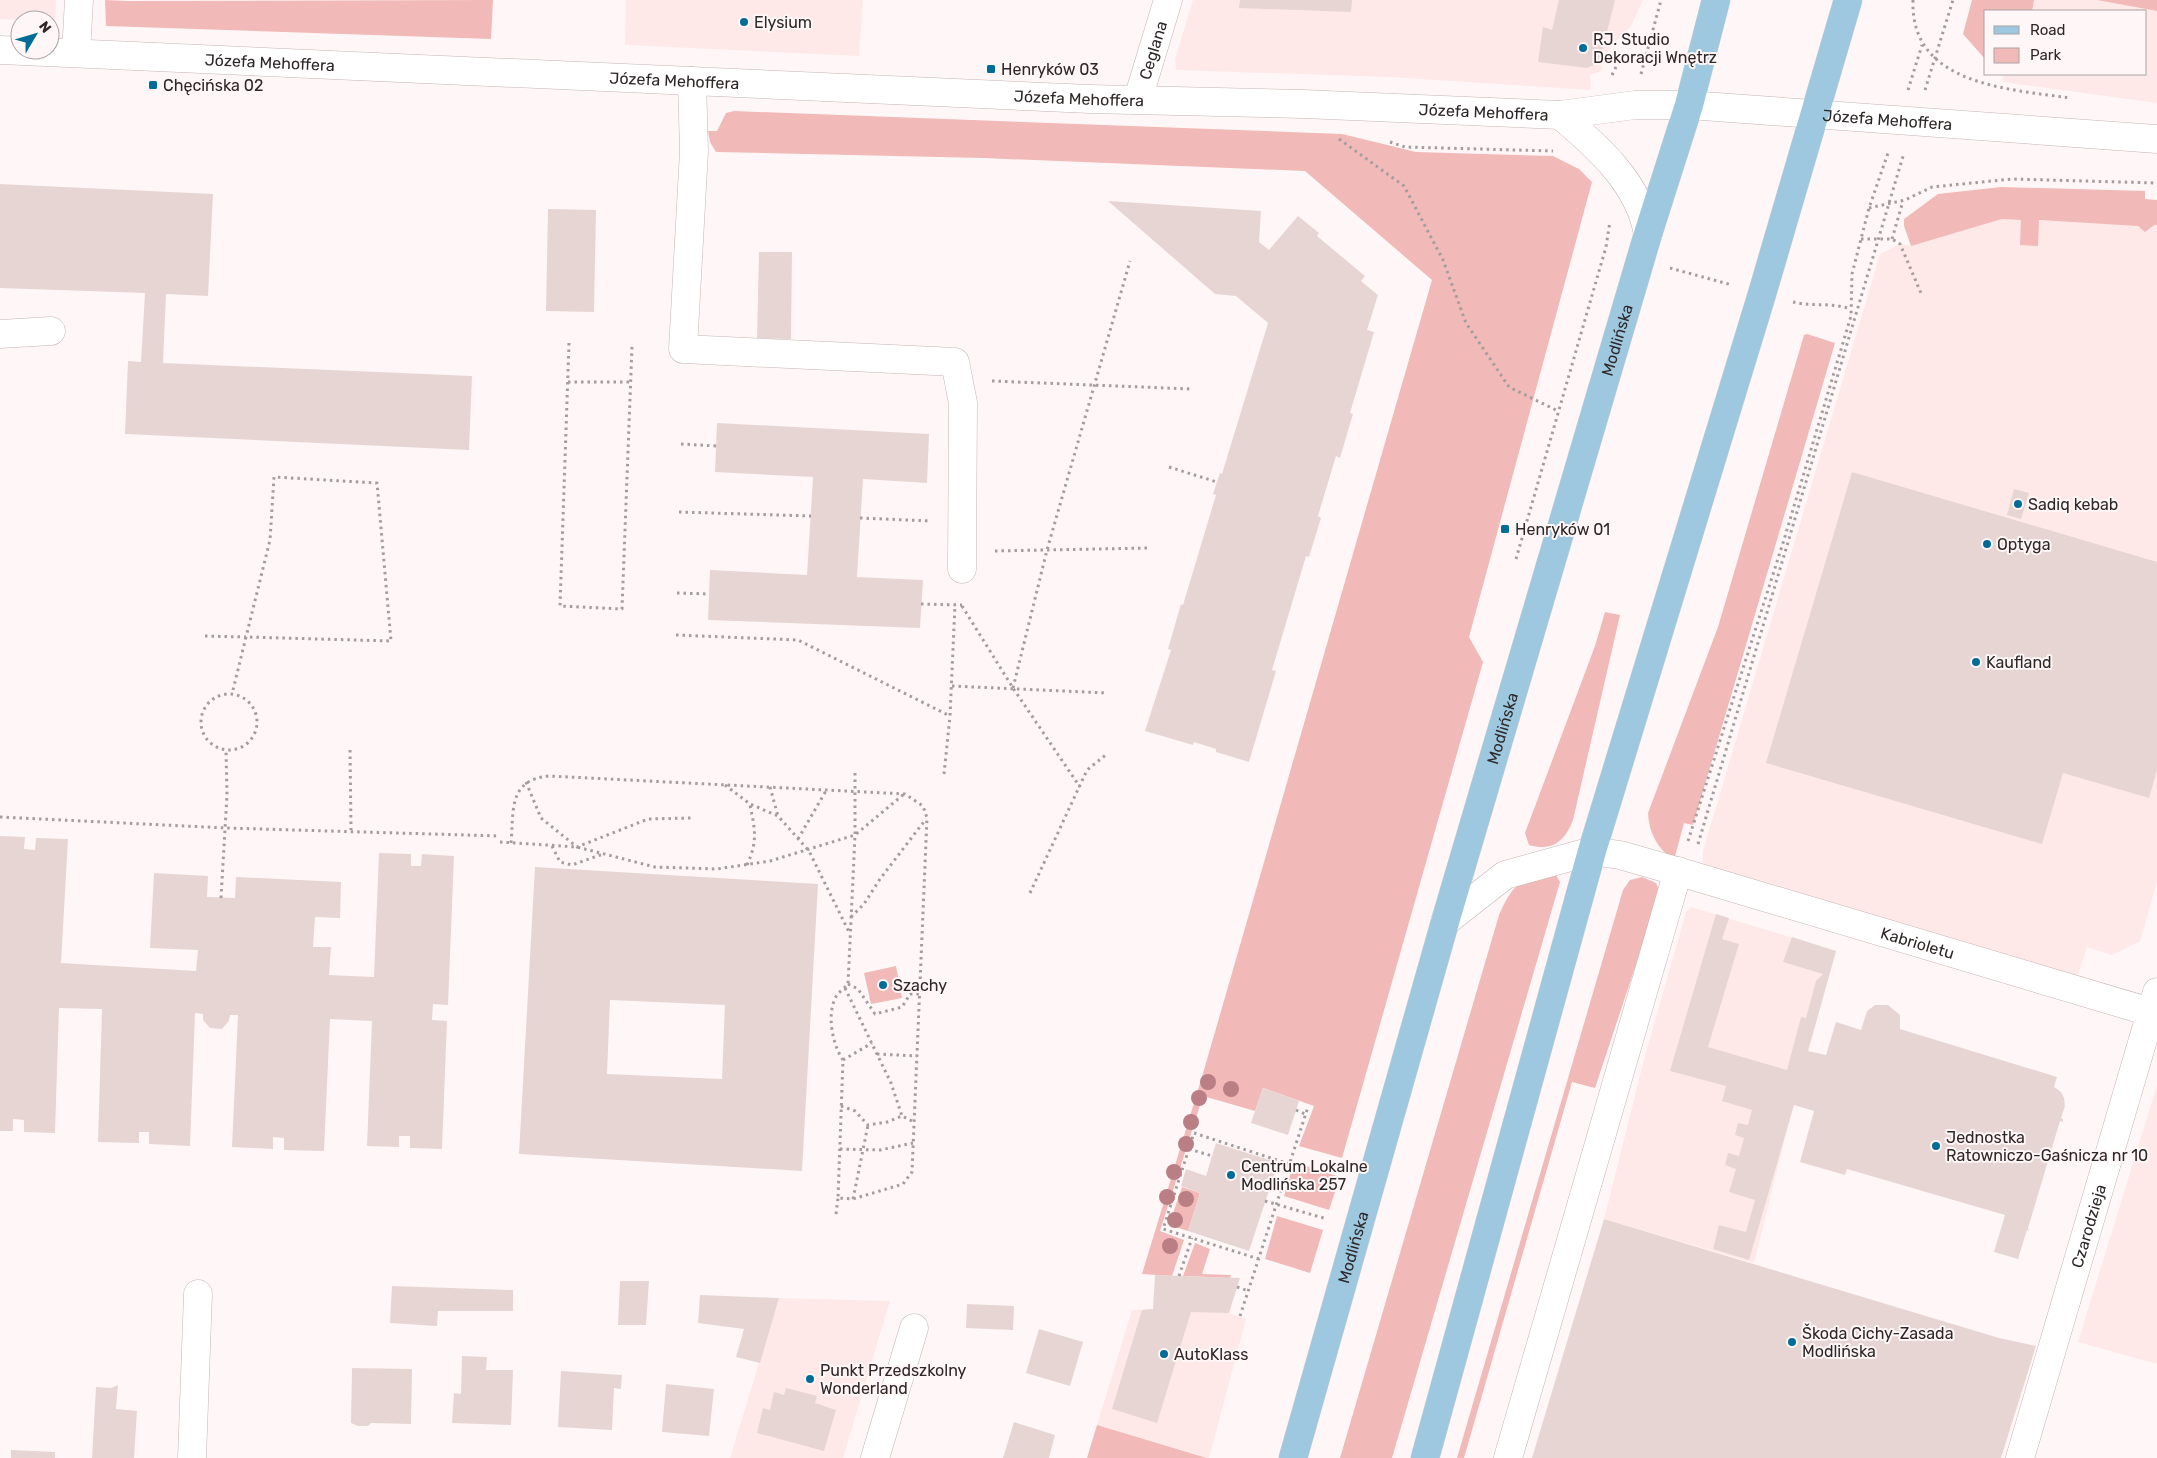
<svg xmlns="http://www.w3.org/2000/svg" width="2157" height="1458" font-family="Rubik,sans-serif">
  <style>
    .built { fill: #fee9e8 }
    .green { fill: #f1b9b7 }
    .building { fill: #e7d5d4; fill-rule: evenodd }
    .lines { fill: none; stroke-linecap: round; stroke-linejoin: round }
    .minor-casing { stroke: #c5b4b3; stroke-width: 29 }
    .major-casing { stroke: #d5d4d4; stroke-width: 29 }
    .path { stroke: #a49d9d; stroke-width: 3; stroke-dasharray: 2.5 4; stroke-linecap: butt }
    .minor { stroke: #fff; stroke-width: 28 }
    .major { stroke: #9dc8e0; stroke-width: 28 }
    .tree { fill: #ba7f84 }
    .poi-dot { fill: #006c98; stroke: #fff7f7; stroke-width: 2 }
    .labels { text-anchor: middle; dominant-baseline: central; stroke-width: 4; stroke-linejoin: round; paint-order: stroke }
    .poi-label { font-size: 16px; fill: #2e2727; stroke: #fff7f7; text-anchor: start }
    .street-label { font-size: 16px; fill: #2e2727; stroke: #fff7f7 }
  </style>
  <rect width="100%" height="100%" fill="#fff7f7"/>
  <path class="built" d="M0,0H56L55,21L0,19Z
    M626,0H863L859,56L625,45Z
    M1193,0H1643L1631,26L1613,44L1601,62L1602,71L1590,75L1591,90L1388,77L1176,70L1175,59Z
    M2034,0H2097L2157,11V103L2002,82L2003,74H2146V11H2032Z
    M2002,219L2157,225V882L2140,941L2112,955L2087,947L2077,978L1703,868V851L1880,254L1900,244L1911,246Z
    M1691,907L1836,951L1793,1106L1754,1263L1604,1219L1643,1063L1686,912Z
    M2157,1085V1364L2078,1342Z
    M779,1298L890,1301L843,1458H730Z
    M1153,1309L1229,1313L1246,1319L1209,1458L1097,1425L1132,1310Z"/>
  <path class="green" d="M105,0L126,1L493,0L491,39L106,26Z
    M1972,0H2034L2032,11H1986V60L1963,34Z
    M2097,0H2157V11Z
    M734,111L1342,134L1416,152L1553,156L1579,169L1592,182L1469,637L1483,662L1342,1158L1299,1146L1314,1106L1263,1088L1255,1111L1203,1096L1160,1231L1184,1240L1172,1276L1142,1274L1204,1070L1432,280L1305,171L984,158L716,152L710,142L708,131H717L726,113Z
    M2001,187L2145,191V199L2157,200V225H2154L2145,232L2138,226L2039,220L2038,246L2020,245L2021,220L2002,219L1911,246L1904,226V219L1938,194Z
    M1807,334L1835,343L1693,825L1684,823L1674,860C1657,848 1649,833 1648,813L1718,627L1804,335Z
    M1605,612L1620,615L1573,820C1565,841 1552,852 1529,845L1525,833L1595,646Z
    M1556,875L1560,882L1392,1458H1340L1499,915C1514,881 1521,879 1556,875Z
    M1642,877L1656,883L1660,892L1595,1088L1572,1082L1464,1458H1457L1623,890L1630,880Z
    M896,966L902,998L871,1004L864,973Z
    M1294,1162L1340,1177L1329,1210L1284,1196Z
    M1182,1187L1200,1193L1188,1231L1169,1225Z
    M1277,1216L1323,1230L1310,1273L1265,1259Z
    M1195,1243L1210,1249L1202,1274L1231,1275L1230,1278L1183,1276Z
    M1097,1425L1207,1458H1087Z"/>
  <path class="building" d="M1240,0H1352L1351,12L1239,8Z
    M1559,0H1615L1599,63L1587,68L1538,62L1543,27L1552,30Z
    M0,184L213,194L208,296L166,294L163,363L472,376L469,450L125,434L128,361L141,362L145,293L0,288Z
    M1108,201L1261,211L1259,242L1269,250L1298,216L1319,233L1317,236L1365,276L1361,281L1378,295L1367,330L1374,332L1350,413L1353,414L1340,458L1336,456L1318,516L1321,518L1309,557L1306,556L1272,670L1276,671L1249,762L1216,752V749L1194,742L1193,745L1145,731L1171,650L1168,649L1181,604L1183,605L1216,495L1213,494L1220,473L1222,474L1268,323L1236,296L1215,294Z
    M548,209L596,210L594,312L546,311Z
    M759,252H792L791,339L757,338Z
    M717,423L929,434L927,483L863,479L857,577L923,580L920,628L708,620L710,570L807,575L813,477L715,472Z
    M1852,472L2157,562V770L2149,798L2063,773L2042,844L1766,763Z
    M2014,489L2029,493L2021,519L2007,515Z
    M0,836L25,837L24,849L35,850L36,838L68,839L61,963L196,971L198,950L150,948L154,873L208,876L207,897L235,898L236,877L341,882L340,918L315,917L313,947H331L329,975L374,977L379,853L411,854V866H421L422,854L454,856L448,1005L433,1004L432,1020L447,1021L442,1149L410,1148V1136H399V1147L367,1146L372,1021L330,1019L324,1151L284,1150V1138L273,1137V1149L232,1147L238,1015H230L229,1021L222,1029L210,1028L203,1020V1014L195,1013L190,1146L149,1144V1132H139V1143L98,1142L102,1009L59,1008L55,1133L24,1132V1120L13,1119V1131H0Z
    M535,867L818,884L802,1171L519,1154ZM610,1000L725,1005L722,1079L607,1074Z
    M1716,914L1729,918L1722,939L1739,944L1708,1047L1787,1070L1801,1017L1806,1018L1816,981L1823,974L1783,962L1792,937L1836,951L1808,1051L1826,1055L1836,1022L1861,1030L1867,1011L1875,1005H1888L1900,1015V1029L2057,1077L2054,1087L2061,1092L2064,1098L2065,1106L2061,1118L2063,1119V1122L2060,1121L2028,1228L2029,1231L2027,1230L2018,1259L1994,1252L2005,1215L1847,1169L1845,1175L1800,1162L1814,1111L1794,1105L1749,1260L1713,1249L1719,1225L1746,1232L1755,1200L1729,1192L1736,1169L1725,1165L1728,1153L1739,1156L1744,1138L1735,1135L1738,1123L1748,1125L1752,1110L1722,1101L1726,1086L1670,1071Z
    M1263,1088L1299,1101L1288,1135L1251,1123Z
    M1216,1143L1278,1163L1249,1251L1188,1231L1200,1193L1181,1186L1186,1169L1206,1176Z
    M1604,1219L1999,1338L2036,1346L2001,1458H1532Z
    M1155,1275L1240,1278L1229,1313L1191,1312L1157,1423L1112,1409L1142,1310L1153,1309Z
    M620,1281H649L646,1325H618Z
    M392,1286L513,1290V1311H438L437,1326L390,1323Z
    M700,1295L779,1298L760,1363L736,1357L744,1329L698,1323Z
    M967,1304L1014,1306L1013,1330L966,1328Z
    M1039,1329L1083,1342L1070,1386L1026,1373Z
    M462,1356L487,1357L486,1370H513L511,1425L452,1423L454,1393L461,1394Z
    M352,1368L412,1369L411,1424L371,1423L368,1426H358L351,1423Z
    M561,1371L622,1375L621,1389L614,1388L612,1430L558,1427Z
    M666,1384L714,1389L709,1436L662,1432Z
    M118,1385L116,1409L137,1411L134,1458H92L96,1387L111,1388Z
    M786,1388L817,1396L815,1403L836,1410L824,1451L757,1433L763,1408L770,1410L774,1392L784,1395Z
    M1014,1422L1055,1435L1049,1458H1003Z
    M11,1450L55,1452V1458H11Z"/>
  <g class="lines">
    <g class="minor-casing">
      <g id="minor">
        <path id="s1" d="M0,50L1090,99L1303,104L1560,115L1635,105H1689L2157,139"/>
        <path d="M76,53L79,0"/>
        <path d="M692,81L694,151L683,349L955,362L963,403L962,569"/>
        <path id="s2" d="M1138,99L1168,0"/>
        <path d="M1560,115C1598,147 1639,183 1648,234"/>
        <path d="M0,334L51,331"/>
        <path id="s3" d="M1445,922L1505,875L1592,851L1620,855L1690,875L2157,1014"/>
        <path d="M192,1458L198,1294"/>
        <path d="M875,1458L914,1328"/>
        <path d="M1508,1458L1678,871"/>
        <path id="s4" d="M2020,1458L2157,992"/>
      </g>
    </g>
    <g class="major-casing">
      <g id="major">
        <path id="s5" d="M1293,1458L1445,922L1648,234L1689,105L1716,0"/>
        <path d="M1425,1458L1592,851L1762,294L1848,0"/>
      </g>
    </g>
    <path class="path" d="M1913,0C1910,85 2008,89 2070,98
      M1641,74L1661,0
      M1612,75L1618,63L1643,62
      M1908,90L1922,45
      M1925,90L1953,0
      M1339,139L1404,186L1443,260L1466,323L1509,387L1558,411
      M1390,142L1405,147L1553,151
      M1869,208L1905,200L1932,187L2012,179L2157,183
      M1861,239H1892L1900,244L1921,293
      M1892,239L1903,201
      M1670,268L1732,285
      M1793,302C1812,307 1832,302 1850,309
      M569,343L560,606L622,609L632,346
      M992,381L1191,389
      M568,382H630
      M681,444L716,446
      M1169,467L1217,482
      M679,512L811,516
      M860,518L931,521
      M995,551L1147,548
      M1516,559L1606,247L1610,221
      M677,593L709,594
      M921,604L962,605
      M962,606L1013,688L1080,787
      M676,635L798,640L950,716L955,605
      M205,636L246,637L270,540L274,477L377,483L391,641L246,637L232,694
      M952,686L1107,693
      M1013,688L1047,550L1130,261
      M201 722a28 28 0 1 1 56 0a28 28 0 1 1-56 0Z
      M350,750L351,830
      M944,774L950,716
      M526,782L541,818L577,847L648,819L691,818
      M725,785L750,804L778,816L809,851L850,934
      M770,787L778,816
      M0,817L226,828L500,836
      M798,839L827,789
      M1688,841L1783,543L1851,316L1852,274L1869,208L1888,153
      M500,842L577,847L655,867L717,869L770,861L855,835L904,794
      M511,843C514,810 508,780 549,776L905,794L923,806L927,818L912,1172L903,1184L853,1199L838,1198L843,1060C832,1044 826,1012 837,995C840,991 845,988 848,984L855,835V770
      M1698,844L1904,153
      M552,846L560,862L572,865L603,854
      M747,865C758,841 755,829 750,805
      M1030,893L1087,770L1107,754
      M221,898L227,795L226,750
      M851,917L864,904L880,879L926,819
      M848,984L858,989L875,1014L902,1007L910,994H919
      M845,988L891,1083L902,1116
      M877,1054L917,1056
      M843,1060L872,1043
      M841,1106L855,1111L868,1125L887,1122L902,1116L914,1122
      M1296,1110L1305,1114
      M840,1149L880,1150L913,1143
      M1189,1149L1212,1156
      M853,1199L868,1125
      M1265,1201L1327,1219
      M836,1214L838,1198
      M1259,1259L1163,1229L1194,1133L1289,1164
      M1179,1276L1192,1238
      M1237,1287L1249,1291
      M1240,1316L1308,1107"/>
    <use href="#minor" class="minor"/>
    <use href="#major" class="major"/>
  </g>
  <g class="tree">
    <circle cx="1208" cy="1082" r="8"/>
    <circle cx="1231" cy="1089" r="8"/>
    <circle cx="1199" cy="1098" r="8"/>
    <circle cx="1191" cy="1122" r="8"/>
    <circle cx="1186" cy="1144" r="8"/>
    <circle cx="1174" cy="1172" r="8"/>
    <circle cx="1167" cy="1197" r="8"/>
    <circle cx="1186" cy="1199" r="8"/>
    <circle cx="1175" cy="1220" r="8"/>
    <circle cx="1170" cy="1246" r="8"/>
  </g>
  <g class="poi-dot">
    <circle cx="744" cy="22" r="5"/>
    <circle cx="1583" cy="48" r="5"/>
    <rect x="986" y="64" width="10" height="10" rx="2.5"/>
    <rect x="148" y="80" width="10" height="10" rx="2.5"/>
    <circle cx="2018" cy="504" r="5"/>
    <rect x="1500" y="524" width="10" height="10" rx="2.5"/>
    <circle cx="1987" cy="544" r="5"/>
    <circle cx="1976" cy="662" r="5"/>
    <circle cx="883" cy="985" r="5"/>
    <circle cx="1936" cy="1146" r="5"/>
    <circle cx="1231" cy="1175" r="5"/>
    <circle cx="1792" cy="1342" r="5"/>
    <circle cx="1164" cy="1354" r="5"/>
    <circle cx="810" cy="1379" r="5"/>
  </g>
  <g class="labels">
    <g class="poi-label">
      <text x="754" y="22">Elysium</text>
      <text x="1593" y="39">RJ. Studio<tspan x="1593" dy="18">Dekoracji Wnętrz</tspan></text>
      <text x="1001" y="69">Henryków 03</text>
      <text x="163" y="85">Chęcińska 02</text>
      <text x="2028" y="504">Sadiq kebab</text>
      <text x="1515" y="529">Henryków 01</text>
      <text x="1997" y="544">Optyga</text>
      <text x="1986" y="662">Kaufland</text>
      <text x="893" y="985">Szachy</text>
      <text x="1946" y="1137">Jednostka<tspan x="1946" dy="18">Ratowniczo-Gaśnicza nr 10</tspan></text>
      <text x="1241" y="1166">Centrum Lokalne<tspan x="1241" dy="18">Modlińska 257</tspan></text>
      <text x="1802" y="1333">Škoda Cichy-Zasada<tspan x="1802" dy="18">Modlińska</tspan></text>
      <text x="1174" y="1354">AutoKlass</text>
      <text x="820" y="1370">Punkt Przedszkolny<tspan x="820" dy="18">Wonderland</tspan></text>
    </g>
    <g class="street-label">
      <text stroke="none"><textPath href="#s2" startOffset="51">Ceglana</textPath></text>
      <text stroke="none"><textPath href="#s1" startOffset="270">Józefa Mehoffera</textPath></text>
      <text stroke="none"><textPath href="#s1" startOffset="675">Józefa Mehoffera</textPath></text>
      <text stroke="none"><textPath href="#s1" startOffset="1080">Józefa Mehoffera</textPath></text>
      <text stroke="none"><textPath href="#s1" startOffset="1485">Józefa Mehoffera</textPath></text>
      <text stroke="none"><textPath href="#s1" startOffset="1890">Józefa Mehoffera</textPath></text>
      <text stroke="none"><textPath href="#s5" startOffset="1164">Modlińska</textPath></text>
      <text stroke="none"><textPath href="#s5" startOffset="759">Modlińska</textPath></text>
      <text stroke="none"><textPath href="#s3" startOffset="505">Kabrioletu</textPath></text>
      <text stroke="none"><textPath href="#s4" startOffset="242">Czarodzieja</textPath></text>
      <text stroke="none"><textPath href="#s5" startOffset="219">Modlińska</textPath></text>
    </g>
  </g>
  <rect x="1984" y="10" width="162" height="65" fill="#fff7f7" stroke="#aba4a4"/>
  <rect x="1994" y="26" width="25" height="8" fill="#9dc8e0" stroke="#aba4a4"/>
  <text x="2030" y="35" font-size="15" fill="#2e2727">Road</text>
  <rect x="1994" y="48" width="25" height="15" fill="#f1b9b7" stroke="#aba4a4"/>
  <text x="2030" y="60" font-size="15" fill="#2e2727">Park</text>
  <g transform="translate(35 35) rotate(52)"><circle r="24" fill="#fff7f7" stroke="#aba4a4"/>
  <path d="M0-4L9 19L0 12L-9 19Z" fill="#006c98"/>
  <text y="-8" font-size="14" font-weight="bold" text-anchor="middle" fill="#2e2727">N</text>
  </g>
</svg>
